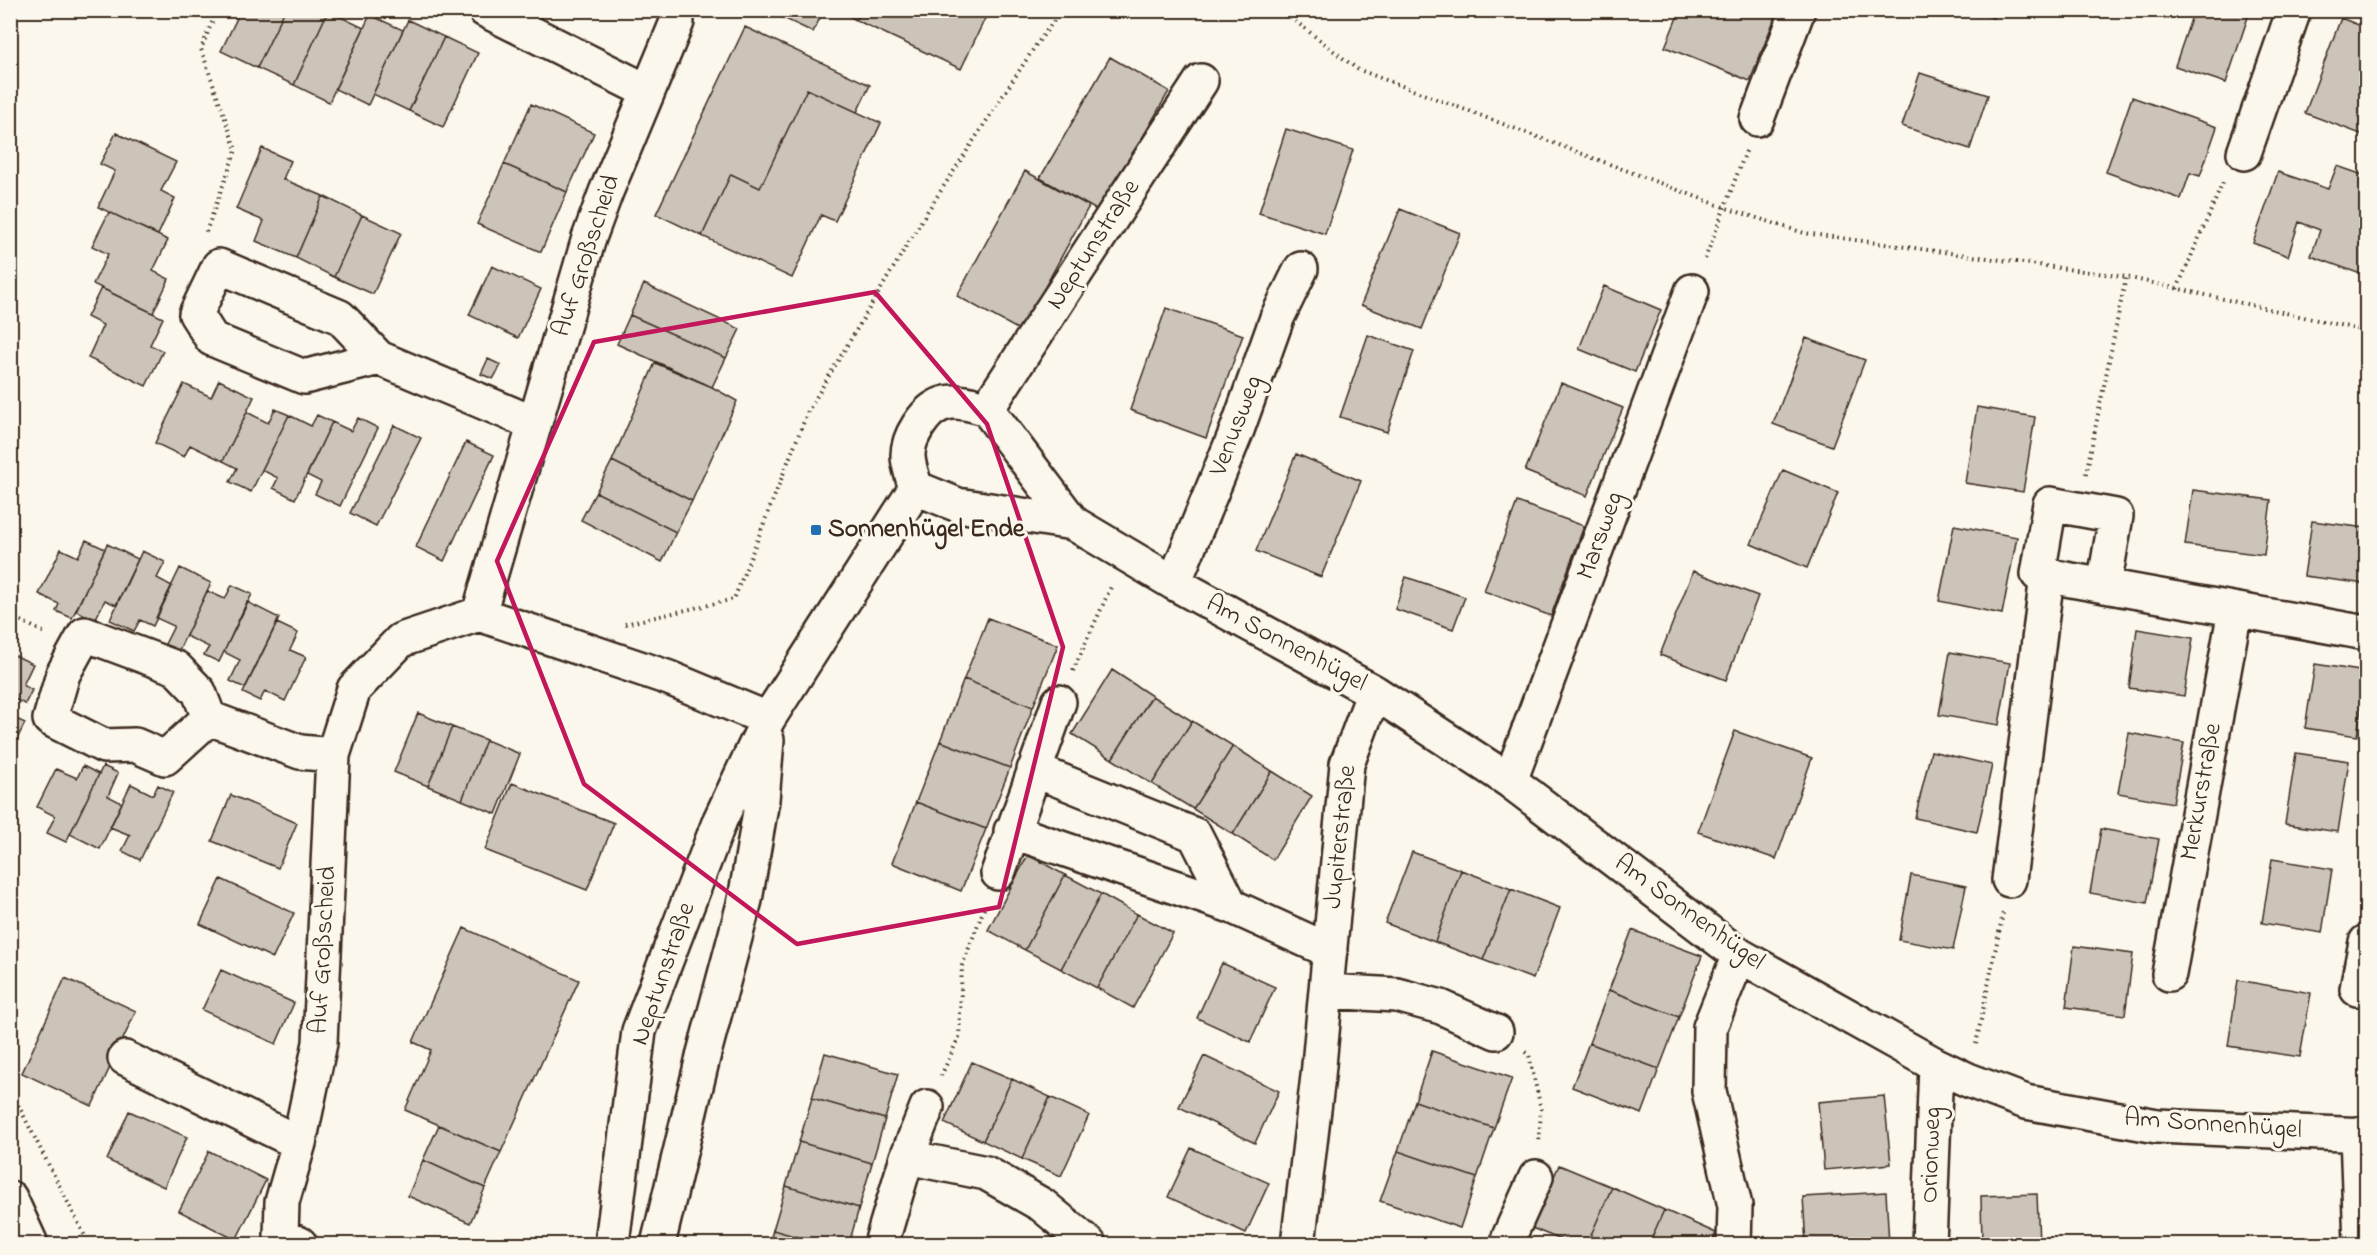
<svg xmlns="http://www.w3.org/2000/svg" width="2377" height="1255" font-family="'Indie Flower',sans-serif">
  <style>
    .building { fill: #ccc4b9; stroke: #3b2a1e; stroke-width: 1.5 }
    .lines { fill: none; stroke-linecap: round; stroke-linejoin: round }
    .minor-casing { stroke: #3b2a1e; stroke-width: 38 }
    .major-casing { stroke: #3b2a1e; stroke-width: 38 }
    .path { stroke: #3b2a1e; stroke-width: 4; stroke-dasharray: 1.5 4.5; stroke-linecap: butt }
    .minor { stroke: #fbf7ec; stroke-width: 33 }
    .major { stroke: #fbf7ec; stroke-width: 33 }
    .marked { fill: none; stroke: #c2185b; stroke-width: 4.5; stroke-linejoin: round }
    .poi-dot { fill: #1f6fb2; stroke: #fbf7ec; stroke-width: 2 }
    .labels { text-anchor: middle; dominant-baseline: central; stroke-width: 6; stroke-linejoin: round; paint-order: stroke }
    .street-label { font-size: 26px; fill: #3b2a1e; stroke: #fbf7ec }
    .poi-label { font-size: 26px; font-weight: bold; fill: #3b2a1e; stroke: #fbf7ec; text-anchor: start }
  </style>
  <rect width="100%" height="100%" fill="#fbf7ec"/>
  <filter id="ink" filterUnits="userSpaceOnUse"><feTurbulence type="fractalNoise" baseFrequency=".0167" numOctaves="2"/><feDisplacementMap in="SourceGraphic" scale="12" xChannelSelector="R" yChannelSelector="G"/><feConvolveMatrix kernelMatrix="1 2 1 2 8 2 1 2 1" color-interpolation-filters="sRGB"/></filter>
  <g filter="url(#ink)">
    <path class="building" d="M241,10H285L257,68L221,51Z
      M285,10L328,11L294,85L257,68Z
      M785,10H824L813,32L781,17Z
      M837,10H860L856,20Z
      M860,10H989L961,69L856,20Z
      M1680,10H1778L1750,81L1665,47Z
      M1971,10H1996L1993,18Z
      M2194,10H2239L2249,14L2226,83L2175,66Z
      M328,11L364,28L329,102L294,85Z
      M370,15L403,30L368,105L335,89Z
      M2341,18L2366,28V136L2305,113Z
      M408,20L444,37L409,111L373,94Z
      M745,27L870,85L857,112L807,89L760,188L731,174L702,236L656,214Z
      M444,37L478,53L443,127L409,111Z
      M1110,57L1169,91L1100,212L1040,178Z
      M1920,73L1988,95L1970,149L1902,126Z
      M807,89L881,123L835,221L821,215L792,278L702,236L731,174L760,188Z
      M2132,97L2217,127L2200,176L2190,173L2181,199L2106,172Z
      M531,104L594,133L567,192L504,164Z
      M1286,129L1353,150L1325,234L1259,213Z
      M116,133L176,162L161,191L175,198L158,235L98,207L115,171L100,164Z
      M262,148L291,161L283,179L323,196L296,258L256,241L264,221L236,209Z
      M504,164L567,192L541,252L477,224Z
      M2337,166L2366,176V276L2311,256L2320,230L2299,222L2288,256L2253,243L2278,172L2328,189Z
      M1025,171L1089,206L1021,331L957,296Z
      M323,196L362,215L334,277L296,258Z
      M1400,209L1460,233L1422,329L1361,305Z
      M109,212L168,240L153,271L169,279L153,313L93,284L108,254L92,246Z
      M362,215L401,233L373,294L334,277Z
      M492,266L541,289L518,338L469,315Z
      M644,284L740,329L726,358L630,315Z
      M1604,286L1661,310L1635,372L1579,349Z
      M101,288L163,318L150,345L163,351L146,386L88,358L103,325L87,317Z
      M1166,308L1243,335L1206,438L1130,410Z
      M630,315L726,358L712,387L617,344Z
      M1368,335L1414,351L1387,432L1340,417Z
      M1806,338L1865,360L1832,446L1773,424Z
      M488,359L501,365L493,379L481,374Z
      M655,363L712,387L737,401L692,501L612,461Z
      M219,380L254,397L223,461L190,445L184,457L155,443L184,384L211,397Z
      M1561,383L1623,408L1587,496L1525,471Z
      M1977,407L2035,417L2023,492L1965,483Z
      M275,409L289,415L251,492L230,482L237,468L223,461L247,412L268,423Z
      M289,415L311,426L317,415L332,422L295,499L273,488L278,478L262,470Z
      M358,418L378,428L340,506L315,494L321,482L307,475L332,422L351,431Z
      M394,425L421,438L376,526L350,513Z
      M466,442L494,455L444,561L416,547Z
      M1296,454L1361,481L1321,577L1256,551Z
      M612,461L692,501L676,532L596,492Z
      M1783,470L1838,493L1807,568L1751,544Z
      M2193,490L2271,500L2264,555L2185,545Z
      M596,492L676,532L662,562L581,520Z
      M1517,502L1584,526L1551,616L1484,591Z
      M2312,521L2366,528V584L2304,576Z
      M1954,525L2017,537L2002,614L1939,601Z
      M86,540L105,549L72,618L56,611L59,604L39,594L61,549L78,557Z
      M107,544L138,559L116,605L105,600L95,620L76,611Z
      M142,551L165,562L157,578L172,586L153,626L140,620L134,631L110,620Z
      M180,568L211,583L178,652L164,646L174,626L156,618Z
      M1693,571L1758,596L1726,680L1660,655Z
      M1406,577L1465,597L1453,629L1395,609Z
      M232,585L252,594L219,662L204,655L209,647L186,636L207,591L225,599Z
      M247,602L279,618L245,688L230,681L240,660L224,652Z
      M988,618L1058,645L1033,707L964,679Z
      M277,623L298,633L290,650L306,657L285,701L265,691L260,701L243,693Z
      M2137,629L2193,638L2184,696L2129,688Z
      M1950,652L2010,663L1999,725L1939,715Z
      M10,653L33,664L23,685L32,690L25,704L10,697Z
      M2315,664L2366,672L2357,736L2305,728Z
      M1112,670L1152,696L1112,759L1072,734Z
      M964,679L1033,707L1010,768L940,741Z
      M1152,696L1192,721L1152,784L1112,759Z
      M418,713L452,727L428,786L394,772Z
      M10,716L25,723L17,739L10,736Z
      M1192,721L1233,746L1193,809L1152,784Z
      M452,727L486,740L462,800L428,786Z
      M1735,731L1812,758L1776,859L1698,832Z
      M2129,733L2184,743L2173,803L2118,793Z
      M486,740L520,754L496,814L462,800Z
      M940,741L1010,768L986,829L916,802Z
      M1233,746L1272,771L1233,834L1193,809Z
      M1931,751L1992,765L1977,832L1915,818Z
      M2296,753L2349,761L2338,832L2285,824Z
      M83,766L99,774L66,842L47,833L55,816L37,807L56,769L77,778Z
      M103,766L118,773L108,796L122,803L100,849L70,834Z
      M1272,771L1312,796L1273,860L1233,834Z
      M512,783L614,823L587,890L485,850Z
      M131,784L153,795L158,785L173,792L140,860L122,851L130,835L110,827Z
      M231,795L297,823L278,868L212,841Z
      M916,802L986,829L961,891L892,863Z
      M2101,829L2159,839L2147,903L2090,893Z
      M1412,852L1461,870L1435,942L1385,923Z
      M1028,855L1065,875L1025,950L988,930Z
      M2272,859L2332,869L2322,933L2262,923Z
      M1461,870L1511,889L1483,960L1435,942Z
      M1065,875L1101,894L1061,969L1025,950Z
      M1911,875L1966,886L1953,950L1899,940Z
      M221,879L294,913L273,958L200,924Z
      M1511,889L1560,908L1533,979L1483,960Z
      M1101,894L1137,914L1097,988L1061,969Z
      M1137,914L1173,933L1133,1008L1097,988Z
      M464,928L579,980L501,1152L405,1110L431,1050L413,1042Z
      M1632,930L1702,956L1679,1017L1609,990Z
      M2074,946L2133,954L2125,1015L2066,1007Z
      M1222,963L1275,987L1250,1042L1197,1018Z
      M221,970L294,1003L276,1044L202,1010Z
      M65,978L136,1011L92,1106L22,1073Z
      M2238,980L2311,993L2300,1057L2228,1046Z
      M1609,990L1679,1017L1659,1069L1589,1043Z
      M1589,1043L1659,1069L1642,1114L1572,1087Z
      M1432,1051L1512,1078L1494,1128L1415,1101Z
      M825,1053L898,1074L885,1119L812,1098Z
      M1204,1056L1279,1091L1255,1143L1179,1107Z
      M972,1062L1012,1079L983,1141L944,1123Z
      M1012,1079L1050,1097L1022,1159L983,1141Z
      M1884,1096L1891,1164L1824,1170L1818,1102Z
      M1050,1097L1089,1115L1061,1176L1022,1159Z
      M812,1098L885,1119L872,1163L799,1142Z
      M1415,1101L1494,1128L1477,1178L1398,1151Z
      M129,1111L187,1137L164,1187L107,1160Z
      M439,1125L501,1152L485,1188L423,1160Z
      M799,1142L872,1163L859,1208L786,1186Z
      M1191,1148L1269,1183L1246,1233L1168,1197Z
      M209,1151L266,1180L236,1240L179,1211Z
      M1398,1151L1477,1178L1460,1228L1380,1201Z
      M423,1160L485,1188L470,1223L408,1196Z
      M1559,1165L1612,1187L1587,1244H1571L1532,1228Z
      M786,1186L859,1208L849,1244H822L773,1230Z
      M1612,1187L1664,1210L1649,1244H1587Z
      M1886,1192L1889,1244H1806L1803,1197Z
      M2037,1194L2039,1244H1982L1981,1196Z
      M1664,1210L1716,1233L1711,1244H1649Z
      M773,1230L822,1244H769Z"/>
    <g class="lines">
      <g class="minor-casing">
        <path id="minor" d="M485,10L647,91
          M1757,119L1798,10
          M2244,153L2294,10
          M379,358L304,377L212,339L196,314L219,266L340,317L379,358L533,423
          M987,409L1201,81
          M1073,523L987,409C957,399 937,396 918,426C903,449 907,462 916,488L958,505L1073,523L1174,583L1374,692L1510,781L1739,955L1936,1065L1968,1080L2026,1102L2157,1126L2366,1135
          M1174,583L1237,430L1277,318L1301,269
          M2104,586L2116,516L2050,504L2038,574L2366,633
          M479,614L589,238L606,192L677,22
          M209,718L165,758L135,745L104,746L50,719L63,674L85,634L176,668L199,692L209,718L300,752L333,755
          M1034,770L1195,835L1231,906L1330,951
          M1510,781L1692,291
          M1011,831L1231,906
          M998,873L1059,702
          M2009,880L2047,576
          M2169,974L2235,610
          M2357,989L2366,942
          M1326,991L1397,995L1441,1007L1496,1032
          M125,1058L299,1143
          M2357,1134L2361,1244
          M907,1157L986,1173L1042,1205L1089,1244
          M300,1244L281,1236L282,1202L299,1143L320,1043L333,755L354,689L401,640L479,614L669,678L768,719
          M614,1244L613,1235L639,1031L720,820L768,719L916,488
          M658,1244L704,1053L745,900L762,800L767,740
          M881,1244L907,1157L927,1107
          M1298,1244L1318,1076L1347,764L1374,692
          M1510,1244L1509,1237L1536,1177
          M1734,1244L1735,1206L1709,1091L1710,1027L1739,955
          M1929,1244L1936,1065"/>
      </g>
      <g class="major-casing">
        <path id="major" d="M10,1198L31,1244"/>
      </g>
      <path class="path" d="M1281,10L1357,69L1726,208L1804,233L2126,277L2366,331
        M1291,15L1321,10
        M206,232L236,150L201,49L217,10
        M1705,259L1746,151
        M2177,289L2224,180
        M2086,474L2126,277
        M10,615L45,633
        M625,624L734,599L808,411L925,215L1036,45L1062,10
        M1073,671L1111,587
        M1976,1044L2003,913
        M1525,1052L1529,1055L1541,1109L1539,1143
        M941,1076L959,1037L962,966L985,906
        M10,1089L89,1244"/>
      <use href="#minor" class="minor"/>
      <use href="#major" class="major"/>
    </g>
  </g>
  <path class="marked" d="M875,292L987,424L1063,647L999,907L797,944L584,784L497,561L594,342Z"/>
  <rect class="poi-dot" x="810" y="524" width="12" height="12" rx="3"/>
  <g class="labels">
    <g class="street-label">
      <text transform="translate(1094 245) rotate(-57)">Neptunstraße</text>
      <text transform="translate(587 256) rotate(-72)">Auf Großscheid</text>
      <text transform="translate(1237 426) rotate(-69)">Venusweg</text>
      <text transform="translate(1601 536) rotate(-70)">Marsweg</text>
      <text transform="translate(1286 644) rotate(28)">Am Sonnenhügel</text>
      <text transform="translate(2202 792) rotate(-80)">Merkurstraße</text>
      <text transform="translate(1341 837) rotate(-84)">Jupiterstraße</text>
      <text transform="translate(1689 913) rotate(36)">Am Sonnenhügel</text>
      <text transform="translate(324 950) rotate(-87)">Auf Großscheid</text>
      <text transform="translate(664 974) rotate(-71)">Neptunstraße</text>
      <text transform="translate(2213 1125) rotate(4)">Am Sonnenhügel</text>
      <text transform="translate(1932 1155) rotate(-88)">Orionweg</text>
    </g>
    <g class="poi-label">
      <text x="828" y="530">Sonnenhügel Ende</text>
    </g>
  </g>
  <rect width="2377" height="1255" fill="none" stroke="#fbf7ec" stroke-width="36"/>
  <rect x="18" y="18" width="2341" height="1219" fill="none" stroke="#3b2a1e" stroke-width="2" filter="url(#ink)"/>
</svg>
